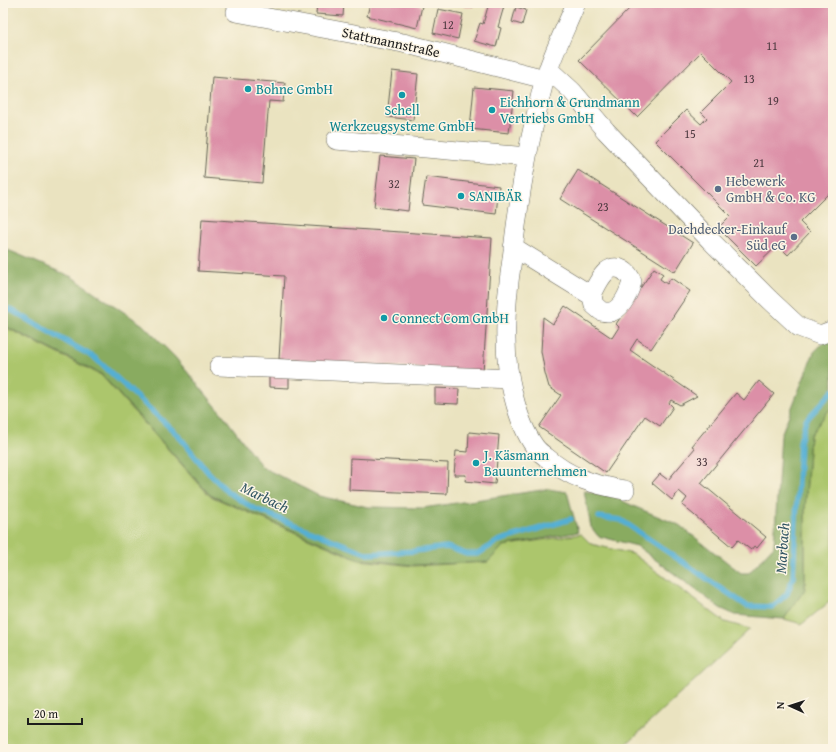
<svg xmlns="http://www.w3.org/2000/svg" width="836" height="752" font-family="'Gentium Book Plus',serif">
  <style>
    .green { fill: #acc66c; stroke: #647144 }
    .forest { fill: #89ab60; stroke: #52643e }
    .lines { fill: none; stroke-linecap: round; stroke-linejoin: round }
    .stream { stroke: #55afd3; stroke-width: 5.5 }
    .building { fill: #dc8fa7 }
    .minor-casing { stroke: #646255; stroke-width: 20 }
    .minor { stroke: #fff; stroke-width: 19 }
    .culture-dot { fill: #0f9aa8; stroke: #fcf5e5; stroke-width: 1.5 }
    .service-dot { fill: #5c6f8a; stroke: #fcf5e5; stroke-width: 1.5 }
    .labels { text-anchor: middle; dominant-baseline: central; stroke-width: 3; stroke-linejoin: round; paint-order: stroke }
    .number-label { font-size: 12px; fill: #4c393f }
    .street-label { font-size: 14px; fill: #1c1c1c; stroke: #fcf5e5 }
    .culture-label { font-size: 14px; fill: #0d838f; stroke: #fcf5e5; text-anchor: start }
    .service-label { font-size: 14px; fill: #4e5e75; stroke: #fcf5e5; text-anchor: start }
    .water-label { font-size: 15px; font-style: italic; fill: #335765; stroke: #fcf5e5 }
  </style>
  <rect width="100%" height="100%" fill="#fcf5e5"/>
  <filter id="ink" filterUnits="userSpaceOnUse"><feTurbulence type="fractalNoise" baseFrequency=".025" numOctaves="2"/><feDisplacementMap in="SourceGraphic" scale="8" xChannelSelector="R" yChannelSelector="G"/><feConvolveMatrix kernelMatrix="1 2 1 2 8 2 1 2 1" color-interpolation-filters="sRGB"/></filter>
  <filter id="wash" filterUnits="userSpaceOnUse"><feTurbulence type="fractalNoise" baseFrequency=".012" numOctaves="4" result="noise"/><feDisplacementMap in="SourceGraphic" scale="16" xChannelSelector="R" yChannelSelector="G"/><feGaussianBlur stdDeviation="0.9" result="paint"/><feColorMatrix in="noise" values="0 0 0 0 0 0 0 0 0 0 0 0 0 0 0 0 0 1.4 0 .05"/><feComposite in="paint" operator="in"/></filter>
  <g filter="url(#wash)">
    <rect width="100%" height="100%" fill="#eae3c0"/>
    <path class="green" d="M3,326L101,375L210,496L359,560L413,566L488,562L503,546L581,534L591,544L633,554L725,622L750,629L621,749H3Z
      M833,406V599L802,624L784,619L805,589V510L810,435L829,410Z"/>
    <path class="forest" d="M3,248L72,277L143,325L174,356L224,416L262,467L319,496L368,507L423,508L548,489L567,492L578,532L503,546L488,562L413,565L359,559L210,495L101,374L3,325Z
      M833,335V406L829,410L810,435L805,510V589L784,619L735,615L720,608L637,546L598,536L591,527L584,491L615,497L633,506L679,525L741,573H749L774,546L781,435L814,352L829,337Z"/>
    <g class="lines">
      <path class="stream" d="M3,307L13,311L95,358L178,435L207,471L228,492L253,508L368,554L415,551L447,547L466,554H478L498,541L571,519
        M599,517L621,520L747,606L772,607L787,594L793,577L800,442L806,420L833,391"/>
    </g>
    <g id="blocks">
      <path class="building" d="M317,3H344L343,16L316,14Z
        M370,3H410L422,6L417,28L367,16Z
        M464,3H473V7H464Z
        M489,3H505L498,27L501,28L496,47L474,41L480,23L483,24Z
        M635,3H833V189L800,222L810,232L788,255L778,245L756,266L718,228L730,216L655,141L686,110L701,124L707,118L701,112L731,82L701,52L637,117L579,60Z
        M516,7L526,10L522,25L512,22Z
        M438,9L463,14L458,39L433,33Z
        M392,71L418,74L413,120L387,117Z
        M212,77L285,83L283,102L269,101L262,183L204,178Z
        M474,87L514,91L509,133L470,129Z
        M380,156L414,159L408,211L374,207Z
        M578,170L693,243L675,272L560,199Z
        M426,177L499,186L496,214L422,205Z
        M202,219L492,238L483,372L279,359L284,276L198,271Z
        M654,268L663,274L660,279L667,284L671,278L690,291L651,349L637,339L630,350L697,396L680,405L671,400L669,403L673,407L660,426L645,416L606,473L539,427L561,395L549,387L545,373L541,351L543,317L553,324L565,306L612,338L619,327L616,324Z
        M269,376H289V388L269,387Z
        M759,381L774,394L701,483L766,537L757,548L754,546L751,550L738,540L732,547L682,505L687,498L679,491L672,500L652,483L660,474L668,480L695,448L692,446L736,393L744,400Z
        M435,388L459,389L458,404L435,403Z
        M469,432L499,435L495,484L465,481L466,475H454L456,451L468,452Z
        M350,458L448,463L447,494L349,490Z"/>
    </g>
  </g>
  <g filter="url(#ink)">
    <use href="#blocks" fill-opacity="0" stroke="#646255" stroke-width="1"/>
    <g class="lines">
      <g class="minor-casing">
        <path id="minor" d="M576,3C567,25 556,47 548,70C541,88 538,109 533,128C523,171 517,215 512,259C508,286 505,313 506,340C506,372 516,421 535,447C538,451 542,454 546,457C570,478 594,485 625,490
          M236,12L403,43L545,79
          M548,69L572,91L606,131L710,240L769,299L799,327L820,335L833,330
          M336,140L527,157
          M513,247L592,296L594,305L601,311C604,312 609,312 611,312C623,308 629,292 632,282C629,272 618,263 607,271C601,276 594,289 592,296
          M219,366L510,379"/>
      </g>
      <use href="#minor" class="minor"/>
    </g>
  </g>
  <g class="culture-dot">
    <circle cx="248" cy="89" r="4"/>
    <circle cx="402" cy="95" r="4"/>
    <circle cx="492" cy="110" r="4"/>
    <circle cx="461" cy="196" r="4"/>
    <circle cx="384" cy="318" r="4"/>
    <circle cx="476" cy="463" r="4"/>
  </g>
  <g class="service-dot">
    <circle cx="718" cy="189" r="4"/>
    <circle cx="794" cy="237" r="4"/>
  </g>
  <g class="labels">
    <g class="number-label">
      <text x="448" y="24">12</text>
      <text x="772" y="45">11</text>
      <text x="749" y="78">13</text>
      <text x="773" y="100">19</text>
      <text x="690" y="133">15</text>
      <text x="759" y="162">21</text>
      <text x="394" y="183">32</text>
      <text x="603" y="206">23</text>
      <text x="702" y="461">33</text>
    </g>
    <g class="street-label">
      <text transform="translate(391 42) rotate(12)">Stattmannstraße</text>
    </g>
    <g class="culture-label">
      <text x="256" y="89">Bohne GmbH</text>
      <text x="500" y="102">Eichhorn &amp; Grundmann<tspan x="500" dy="16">Vertriebs GmbH</tspan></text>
      <text x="402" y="110" text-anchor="middle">Schell<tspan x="402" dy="16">Werkzeugsysteme GmbH</tspan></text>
      <text x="469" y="196">SANIBÄR</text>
      <text x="392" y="318">Connect Com GmbH</text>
      <text x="484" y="455">J. Käsmann<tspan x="484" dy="16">Bauunternehmen</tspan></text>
    </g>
    <g class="service-label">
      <text x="726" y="181">Hebewerk<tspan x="726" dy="16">GmbH &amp; Co. KG</tspan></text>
      <text x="786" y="229" text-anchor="end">Dachdecker-Einkauf<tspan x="786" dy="16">Süd eG</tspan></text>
    </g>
    <g class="water-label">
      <text transform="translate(265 497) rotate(26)">Marbach</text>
      <text transform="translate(782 548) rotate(-86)">Marbach</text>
    </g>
  </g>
  <rect width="836" height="752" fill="none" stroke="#fcf5e5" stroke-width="16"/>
  <g transform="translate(790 706) rotate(273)" stroke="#fcf5e5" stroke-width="3" paint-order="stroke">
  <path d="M0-3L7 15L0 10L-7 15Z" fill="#1c1c1c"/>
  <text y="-6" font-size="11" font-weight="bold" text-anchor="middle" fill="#1c1c1c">N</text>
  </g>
  <path d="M28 718v6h54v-6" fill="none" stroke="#1c1c1c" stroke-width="2"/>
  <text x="34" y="718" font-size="12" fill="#1c1c1c" stroke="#fcf5e5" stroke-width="3" paint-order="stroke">20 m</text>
</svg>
